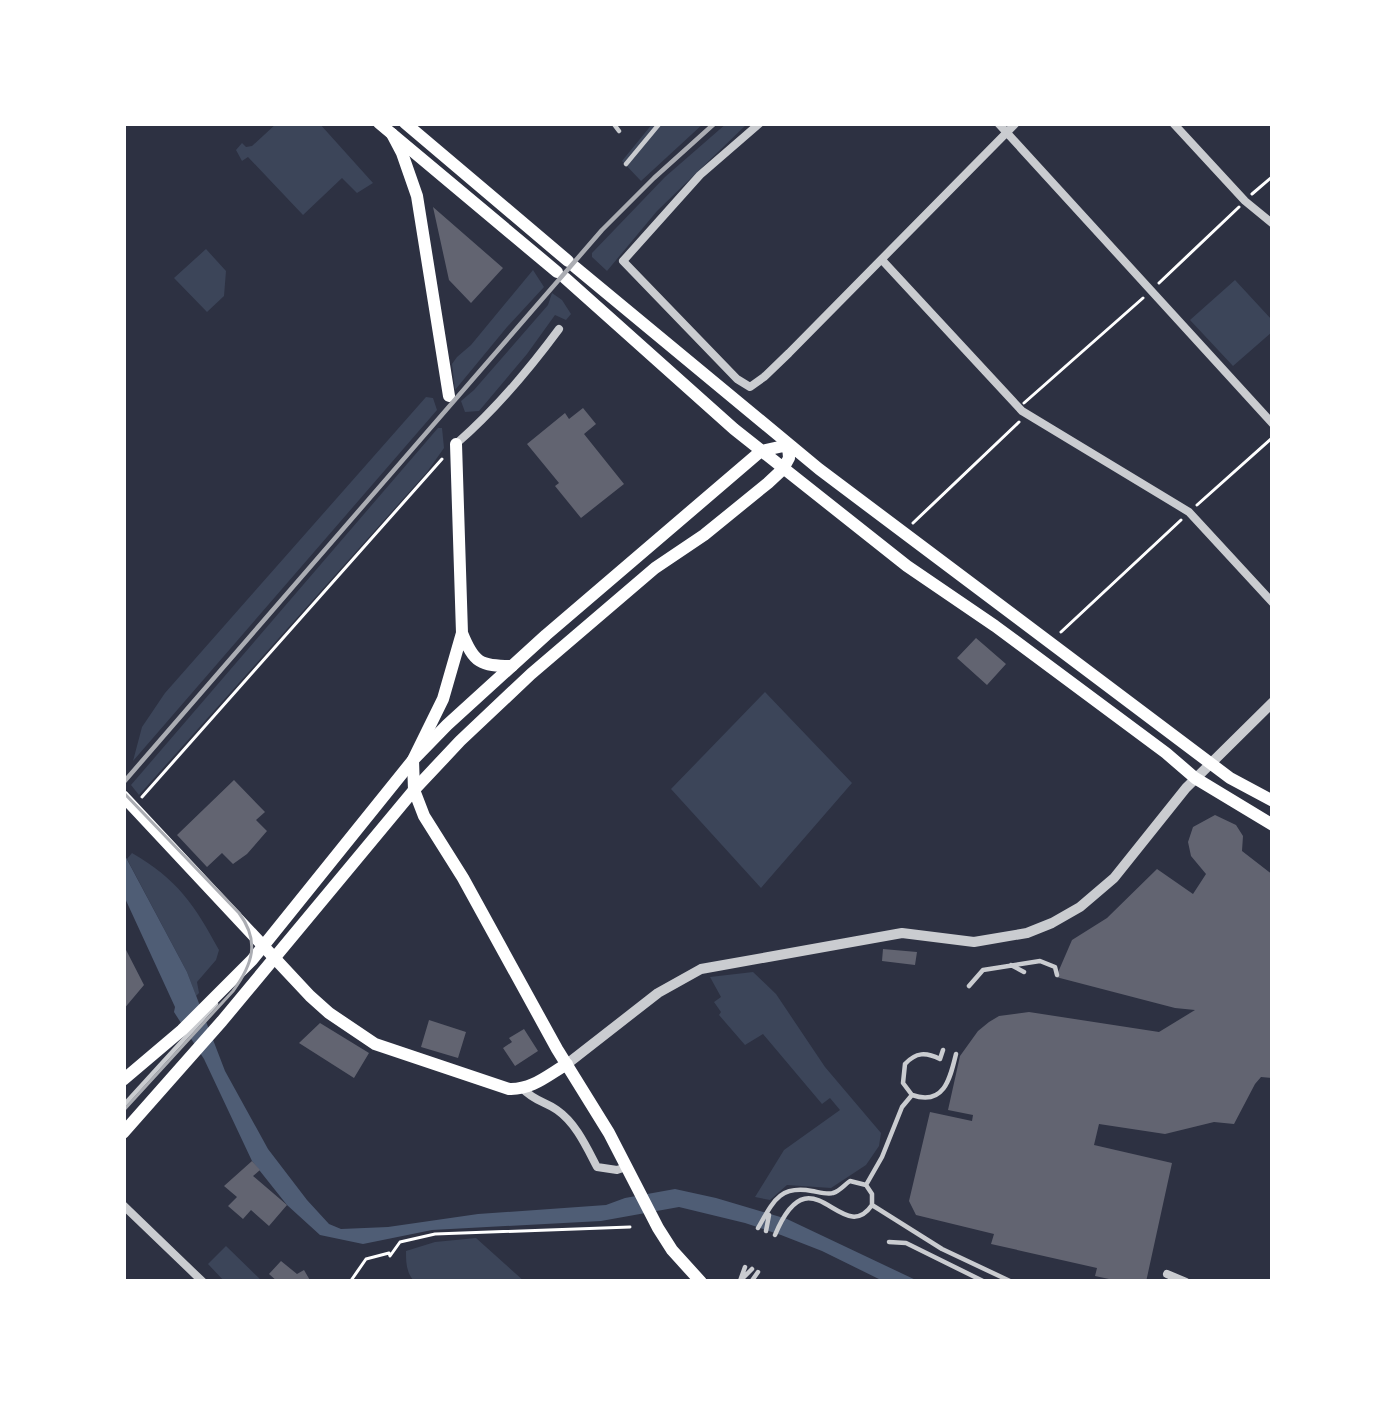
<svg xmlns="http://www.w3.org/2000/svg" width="1396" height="1405" font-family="Lato,sans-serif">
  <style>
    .green { fill: #3c4559 }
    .water { fill: #4f5d75 }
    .building { fill: #626471 }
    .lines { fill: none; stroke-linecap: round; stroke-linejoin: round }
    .path { stroke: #fff; stroke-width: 3 }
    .service { stroke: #caccd0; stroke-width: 4.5 }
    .minor { stroke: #caccd0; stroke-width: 8 }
    .tertiary { stroke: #caccd0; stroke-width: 10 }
    .secondary { stroke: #fff; stroke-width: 12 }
    .primary { stroke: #fff; stroke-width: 12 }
    .tram { stroke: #abadb3; stroke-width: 3 }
    .rail { stroke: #abadb3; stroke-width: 4.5 }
  </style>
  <rect width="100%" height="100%" fill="#2d3142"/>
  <path class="green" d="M277,123H319L373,183L357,193L342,178L303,215L248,157L242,161L236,150L242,143L246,147L252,146Z
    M653,123H704L641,181L622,161Z
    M727,123H748L657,211L607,271L592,257V253L665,177Z
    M206,249L226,271L224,296L207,312L174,278Z
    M533,270L544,287L507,327L455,390L452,364L457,357L471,345Z
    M1235,280L1273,321V331L1233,366L1190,320Z
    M552,293L562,300L571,314L566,320L555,315L527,354L479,411L465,412L461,401L474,390L548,305Z
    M426,397L433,398L437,410L133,761L142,727L165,693Z
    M438,428H442L444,448L427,472L139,795L131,785Z
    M765,692L852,783L761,888L671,789Z
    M132,853C178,880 194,904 219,950L216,960L197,982L199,993L196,996L187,972L127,859Z
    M753,972L776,994L825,1067L881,1133L879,1146L866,1165L831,1188L787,1185L770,1200L755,1197L784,1150L840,1110L830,1098L822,1104L763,1034L745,1045L719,1015L721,1012L714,1002L721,997L710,977Z
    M476,1238L525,1282H415C406,1273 406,1262 406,1251L435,1242Z
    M226,1246L263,1282H225L208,1264Z"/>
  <path class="water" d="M123,852L187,972L225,1071L268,1149L307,1200L329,1224L341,1229L388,1227L478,1214L606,1205L625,1198L675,1189L716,1198L787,1219L920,1282H885L822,1251L781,1235L745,1223L679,1207L601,1221L432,1230L363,1244L320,1235L287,1205L252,1161L204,1059L174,1012L175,1007L123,894Z"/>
  <path class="building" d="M433,207L503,268L471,303L449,280Z
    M583,408L596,424L584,434L624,484L581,518L555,486L559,483L527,444L565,413L569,419Z
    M976,638L1006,664L987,685L957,658Z
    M234,780L265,812L256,820L267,831L247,854L233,864L222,853L207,867L177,835Z
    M1215,815L1236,825L1243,836L1242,851L1273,875V1078L1261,1077L1255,1084L1234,1124L1214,1122L1165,1134L1099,1124L1094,1145L1172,1163L1146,1282H1123L1095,1276L1097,1268L991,1244L994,1234L916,1215L909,1201L930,1112L972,1121L973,1115L948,1110L960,1056L978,1031L989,1022L999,1016L1029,1012L1159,1032L1195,1010L1175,1008L1056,977L1072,940L1107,918L1157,869L1193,894L1206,874L1191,856L1188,842L1193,827Z
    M123,944L144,985L123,1010Z
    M883,949L917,952L915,965L882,961Z
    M429,1020L466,1032L458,1058L421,1047Z
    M320,1023L369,1053L354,1078L299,1043Z
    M524,1029L538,1051L515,1066L503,1048L512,1042L509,1038Z
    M252,1161L260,1170L253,1176L287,1205L269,1226L251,1210L243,1219L228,1206L237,1197L224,1186Z
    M281,1261L297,1274L304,1270L311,1282H278L269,1274Z"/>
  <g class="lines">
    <path class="path" d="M1252,194L1273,176
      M1159,283L1239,207
      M1024,403L1143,298
      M1197,505L1273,437
      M913,523L1019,422
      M1061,632L1181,520
      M142,797L442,459
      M350,1282L366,1259L389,1253L390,1256L400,1242L435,1234L630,1227"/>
    <path class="service" d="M613,123L619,131
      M626,164L660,123
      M1011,965L1024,972
      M969,986L983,970L1040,961L1055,967L1057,975
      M943,1050L940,1059C926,1052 916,1052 905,1064L903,1083L912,1095C944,1106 950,1079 956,1054
      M123,1106L216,1004
      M866,1185L882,1157L902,1107L912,1095
      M866,1185L872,1194V1205
      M872,1205L942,1249L1012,1282
      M758,1228C773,1202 779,1185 812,1191C818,1192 828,1195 833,1193C840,1191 844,1185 850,1181L866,1185
      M766,1231L769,1215
      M775,1235C811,1148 842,1249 872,1205
      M889,1242L906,1243L985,1282
      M740,1281L745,1267
      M739,1282L752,1269
      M751,1282L758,1272"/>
    <path class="minor" d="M760,123L700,175L623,261L737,379L750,387L764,377L789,353L1016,123
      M998,123L1273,424
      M1173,123L1245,201L1273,224
      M882,260L1022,411L1189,512L1273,603
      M457,443C496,409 528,371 559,329
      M523,1089C533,1100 545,1102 557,1110C576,1123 587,1148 597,1167L617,1170L626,1167
      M123,1205L203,1282
      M1167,1274L1186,1282"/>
    <path class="tertiary" d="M567,1064L658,993L701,969L902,933L974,942L1027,933L1052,923L1080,907L1114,878L1186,788L1273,702"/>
    <path class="secondary" d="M392,134L402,153L417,196L449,396
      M456,444L462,633L443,699L413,760L414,790L424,816L463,878L557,1049L609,1133L658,1228L672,1250L701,1282
      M462,633C474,663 480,666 512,666
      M123,796L310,996L329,1013L375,1044L509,1089C532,1090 548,1075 567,1064"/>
    <path class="primary" d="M379,123L557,272
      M405,123L568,261
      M575,267L819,469L1230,778L1273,801
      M565,278L734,429L907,566L995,626L1166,753L1195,778L1273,825
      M123,1080L182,1030L252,960L413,760L447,725L546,635L761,451L788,445
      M123,1133L222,1021L414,790L460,741L531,674L655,568L704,535L768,483L783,469L789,458L788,445"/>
    <path class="tram" d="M123,1111L233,991C253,964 260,941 239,913L124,793"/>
    <path class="rail" d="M123,783L602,230L654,178L715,123"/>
  </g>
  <rect width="1396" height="1405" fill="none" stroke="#ffffff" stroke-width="252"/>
</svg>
